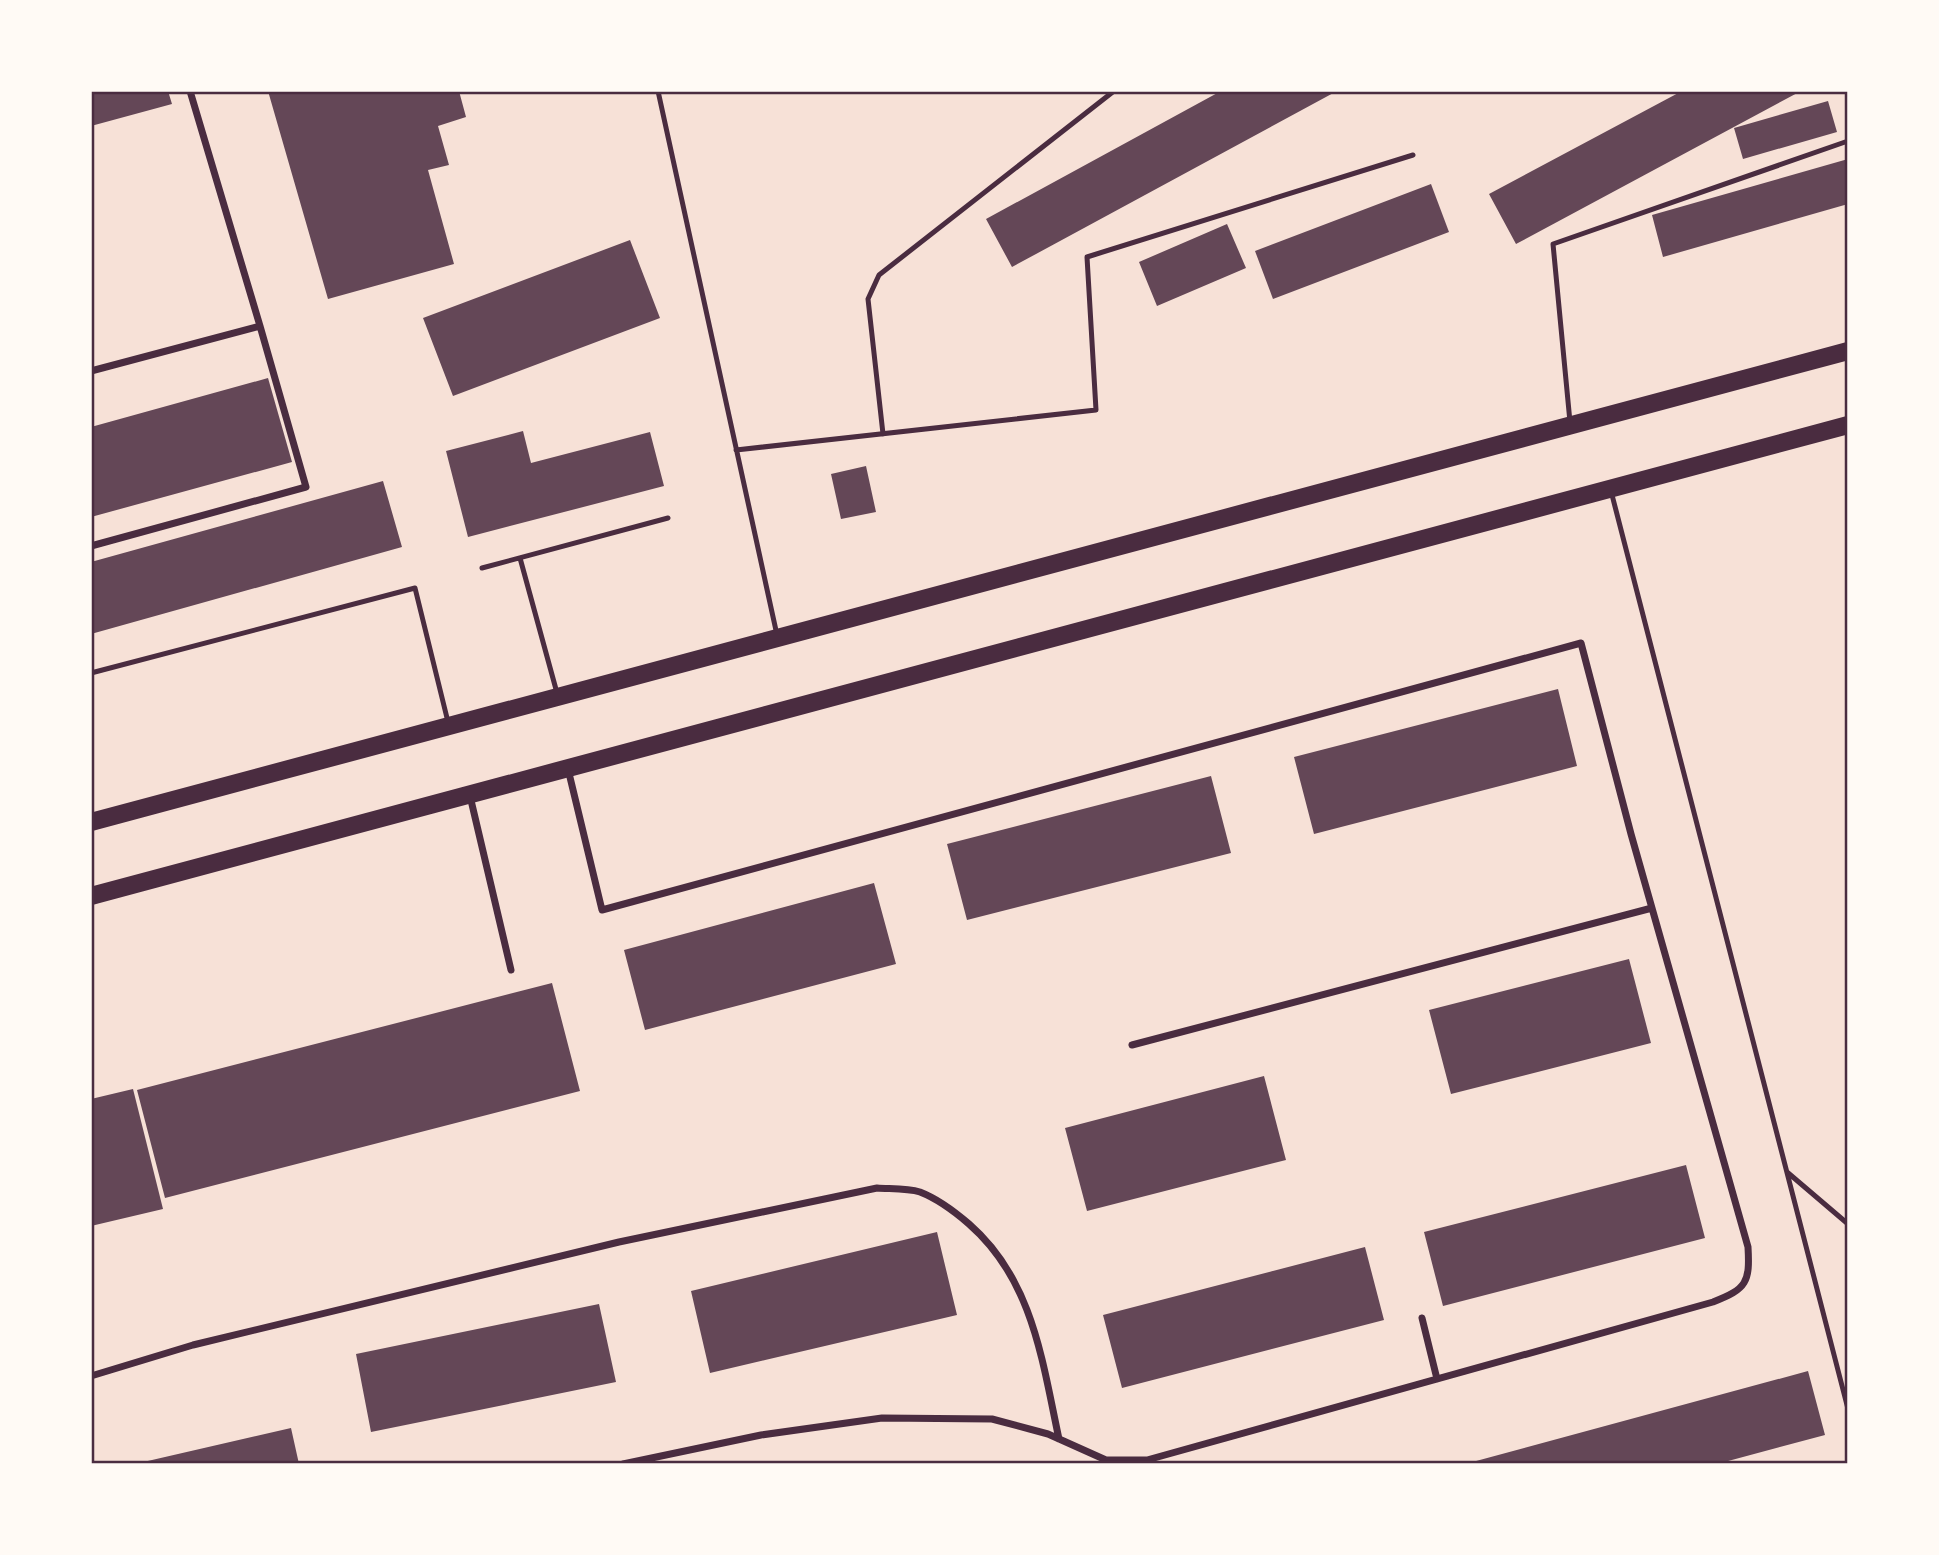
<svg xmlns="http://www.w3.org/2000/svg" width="1939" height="1555" font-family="Georgia,serif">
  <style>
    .building { fill: #644757 }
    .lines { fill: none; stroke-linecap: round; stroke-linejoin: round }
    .service { stroke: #4a2c40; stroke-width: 5 }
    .minor { stroke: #4a2c40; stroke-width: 7 }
    .primary { stroke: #4a2c40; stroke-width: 18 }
    .neatline { fill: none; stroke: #4a2c40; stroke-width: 2.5 }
  </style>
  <rect width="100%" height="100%" fill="#f7e1d7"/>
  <path class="building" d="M91,91H168L172,104L91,126Z
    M268,91H459L466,117L438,126L449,165L428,170L454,264L328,299Z
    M1221,91H1337L1012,267L986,219Z
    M1682,91H1801L1516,244L1489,194Z
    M1828,101L1837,132L1743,159L1734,128Z
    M1848,159V204L1663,257L1652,215Z
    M1431,184L1449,232L1273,299L1255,251Z
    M1227,224L1246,268L1157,306L1139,262Z
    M630,240L660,318L453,396L423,318Z
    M268,378L292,462L91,517V427Z
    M523,431L531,463L650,432L664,486L468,537L446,451Z
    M866,466L876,512L841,519L831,474Z
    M383,481L402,547L91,634V562Z
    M1558,689L1577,766L1314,834L1294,757Z
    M1211,776L1231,853L967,920L947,844Z
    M874,883L896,964L645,1030L624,950Z
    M1629,959L1651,1043L1451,1094L1429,1010Z
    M552,983L580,1091L165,1198L137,1090Z
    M1264,1076L1286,1160L1087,1211L1065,1128Z
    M133,1089L163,1209L91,1226V1099Z
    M1686,1165L1705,1238L1443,1306L1424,1232Z
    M937,1232L957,1315L710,1373L691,1291Z
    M1365,1247L1384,1320L1122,1388L1103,1315Z
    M599,1304L616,1382L371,1432L356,1354Z
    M1808,1371L1825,1435L1717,1464H1465Z
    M291,1428L299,1464H139V1463Z"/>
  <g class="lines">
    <path class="service" d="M658,91L777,635
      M1570,422L1553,244L1848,141
      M883,434L868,299L879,275L1114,91
      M736,450L1096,410L1087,257L1413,155
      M1611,491L1848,1409
      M520,558L557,693
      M482,568L668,518
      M91,673L415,588L448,722
      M1787,1172L1848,1224"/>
    <path class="minor" d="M91,371L260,326L190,91
      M91,546L306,487L260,326
      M568,769L602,910L1581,643L1631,834L1748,1247C1750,1282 1747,1289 1713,1302L1147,1460H1106L1048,1434L992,1419L882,1418L761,1435L623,1464
      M470,796L511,970
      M1132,1045L1652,908
      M1422,1318L1437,1379
      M91,1376L193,1345L619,1242L877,1188C890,1189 907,1188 920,1192C938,1199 954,1211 969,1224C1033,1280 1042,1360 1059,1439"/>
    <path class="primary" d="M91,822L1848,351
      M91,896L1848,425"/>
  </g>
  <rect width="1939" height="1555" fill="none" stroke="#fffaf5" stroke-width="186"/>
  <rect x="93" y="93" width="1753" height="1369" class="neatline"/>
</svg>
